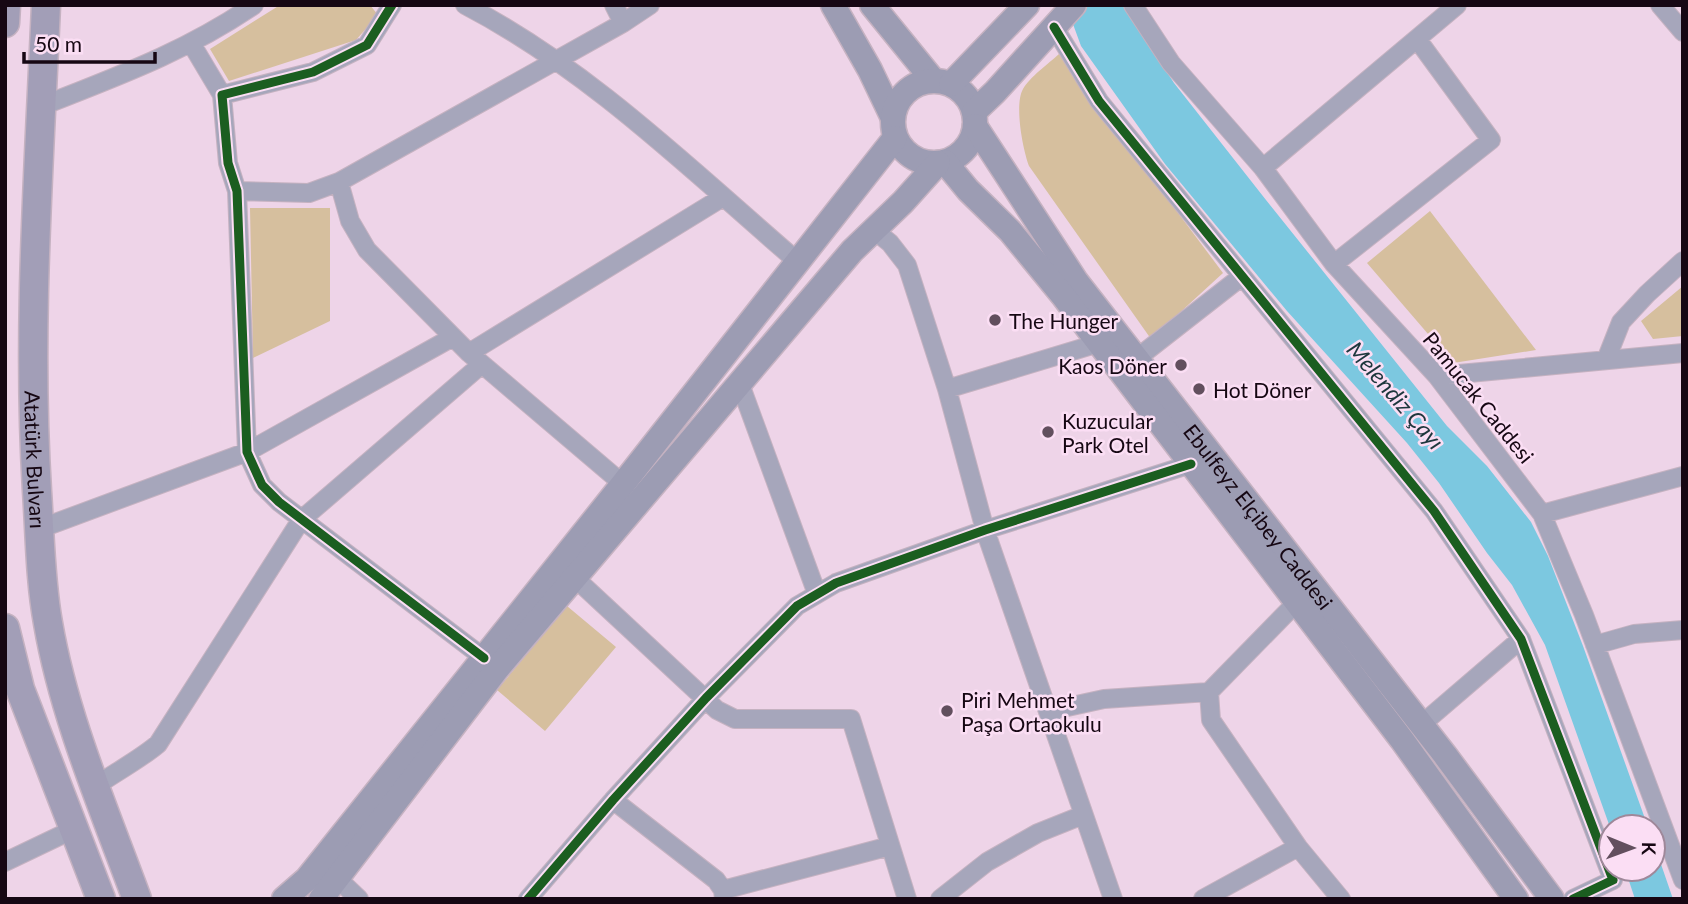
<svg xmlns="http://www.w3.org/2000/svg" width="1688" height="904" font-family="Lato,sans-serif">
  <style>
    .green { fill: #d6bf9e }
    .water { fill: #7cc8e0 }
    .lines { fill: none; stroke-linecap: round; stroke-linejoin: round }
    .street-casing { stroke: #c5b2c1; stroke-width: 20 }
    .secondary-casing { stroke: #c5b2c1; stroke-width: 27 }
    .primary-casing { stroke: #c5b2c1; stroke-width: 31 }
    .street { stroke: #a6a6bb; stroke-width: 18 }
    .secondary { stroke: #9c9cb3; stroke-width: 24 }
    .primary { stroke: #a29eb7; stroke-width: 28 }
    .cycleway-casing { stroke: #fbdef4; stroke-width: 13 }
    .cycleway { stroke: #1b5e20; stroke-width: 9 }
    .poi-dot { fill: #624f5e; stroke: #fbdef4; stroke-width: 2.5 }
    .labels { text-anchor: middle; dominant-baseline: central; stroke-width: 5; stroke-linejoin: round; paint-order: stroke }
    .poi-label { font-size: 21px; fill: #160713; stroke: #fbdef4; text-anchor: start }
    .street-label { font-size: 21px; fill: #160713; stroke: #fbdef4 }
    .water-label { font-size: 23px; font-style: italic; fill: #1d373d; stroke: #fbdef4 }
  </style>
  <rect width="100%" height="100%" fill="#eed4e8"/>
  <path class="green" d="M280,5H370L378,15L356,40L229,81L210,49Z
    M1059,54L1223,273L1151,339L1029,166C1023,150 1014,105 1023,89C1029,78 1049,63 1059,54Z
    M250,208H330V321L253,358Z
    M1430,211L1536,350L1453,363L1367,263Z
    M1683,286V336L1653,339L1641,321Z
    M567,606L616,647L545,731L497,690Z"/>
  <path class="water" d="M1066,5H1123L1174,83L1266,200L1447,426L1487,466L1531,522L1548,556L1583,646L1648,827H1611V830L1545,645L1512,585L1487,553L1439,483L1407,443L1287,311L1165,164L1081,46Z
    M1653,841L1673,899H1635L1625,869H1653Z"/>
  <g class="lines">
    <g class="street-casing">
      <path id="street" d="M392,5L367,45L313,72L222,95L228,163L237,191L247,452L262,485L279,502L484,658
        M465,5C590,70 692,171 798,262
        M614,5L623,23
        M1133,5L1171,63L1263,168L1334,264L1437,376L1542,514L1584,615L1683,880
        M1660,5L1683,32
        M1054,27L1099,101L1434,511L1521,639L1613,880L1573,899
        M191,43L222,95
        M42,106C118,76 185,52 254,5
        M1263,168L1457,5
        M339,182L350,221L367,250L469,353L623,484
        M237,191L309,193L339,182L623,23L650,5
        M874,230L890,243L907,265L947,389L985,530L1113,899
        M1334,264L1491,140L1417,39
        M469,353L723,197
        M1136,359L1241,277
        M1606,360L1621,322L1647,294L1683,261
        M1437,376L1683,353
        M740,384L817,594
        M947,389L1099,343
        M1542,514L1683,476
        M39,529L247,452L453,337
        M575,578L717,710L735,719H851L907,899
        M1595,645L1634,634L1683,630
        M1209,692L1296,603
        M1049,711L1104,699L1209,692L1211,720L1298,847L1203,899
        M1422,724L1521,639
        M96,786C117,771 139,760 158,744L301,520L482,364
        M613,800L716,880L723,890L724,899
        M1298,847L1341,899
        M5,862L74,829
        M338,879L359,899
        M723,890L890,846
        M528,899L613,800L706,698L797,606L836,583L985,530L1191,464
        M940,899L987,862L1038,833L1083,815"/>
    </g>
    <g class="secondary-casing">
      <g id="secondary">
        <path d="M833,5L870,70L892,116"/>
        <path d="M872,5L933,80"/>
        <circle cx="934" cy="122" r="41"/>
        <path d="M951,84L1027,5"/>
        <path d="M974,112L995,92L1074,5"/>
        <path id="s1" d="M975,126L1076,281L1445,755L1552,899"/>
        <path d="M945,162L968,190L1010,231L1064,297L1402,740L1516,899"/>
        <path d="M284,899L307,879L623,484L895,138"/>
        <path d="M321,899L497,669L852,251L903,202L938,163"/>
      </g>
    </g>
    <g class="primary-casing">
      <g id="primary">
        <path id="s2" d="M46,5C39,168 27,329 37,491C40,535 40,579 48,623C64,717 104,809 137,899"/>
        <path d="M5,23L6,5"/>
        <path d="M5,628L20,689L101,899"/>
      </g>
    </g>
    <use href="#street" class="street"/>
    <use href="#secondary" class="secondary"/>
    <use href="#primary" class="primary"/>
    <g class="cycleway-casing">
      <path id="cycleway" d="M392,5L367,45L313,72L222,95L228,163L237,191L247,452L262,485L279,502L484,658
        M1054,27L1099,101L1434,511L1521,639L1613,880L1573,899
        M528,899L613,800L706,698L797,606L836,583L985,530L1191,464"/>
    </g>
    <use href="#cycleway" class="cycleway"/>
  </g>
  <g class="poi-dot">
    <circle cx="995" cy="320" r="7"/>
    <circle cx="1181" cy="365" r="7"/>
    <circle cx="1199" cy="389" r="7"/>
    <circle cx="1048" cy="432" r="7"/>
    <circle cx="947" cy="711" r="7"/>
  </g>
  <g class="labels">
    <g class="poi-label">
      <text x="1009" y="320">The Hunger</text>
      <text x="1167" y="365" text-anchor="end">Kaos Döner</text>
      <text x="1213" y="389">Hot Döner</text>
      <text x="1062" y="420">Kuzucular<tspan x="1062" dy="24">Park Otel</tspan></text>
      <text x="961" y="699">Piri Mehmet<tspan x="961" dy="24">Paşa Ortaokulu</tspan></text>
    </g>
    <g class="street-label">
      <text transform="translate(1479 397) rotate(51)">Pamucak Caddesi</text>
      <text stroke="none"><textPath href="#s2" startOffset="455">Atatürk Bulvarı</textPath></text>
      <text stroke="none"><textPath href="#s1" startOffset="483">Ebulfeyz Elçibey Caddesi</textPath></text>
    </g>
    <g class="water-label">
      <text transform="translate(1396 395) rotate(49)">Melendiz Çayı</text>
    </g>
  </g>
  <rect width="1688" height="904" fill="none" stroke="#160713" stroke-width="14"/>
  <g transform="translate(1632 848) rotate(91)"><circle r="33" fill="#fbdef4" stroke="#9f889a" stroke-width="2"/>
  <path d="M0-5L12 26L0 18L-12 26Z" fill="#624f5e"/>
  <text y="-10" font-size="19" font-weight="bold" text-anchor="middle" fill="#160713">K</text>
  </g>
  <path d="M24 52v10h131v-10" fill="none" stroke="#160713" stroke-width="3.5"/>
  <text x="35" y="52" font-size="21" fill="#160713" stroke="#fbdef4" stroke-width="5" paint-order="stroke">50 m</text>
</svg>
